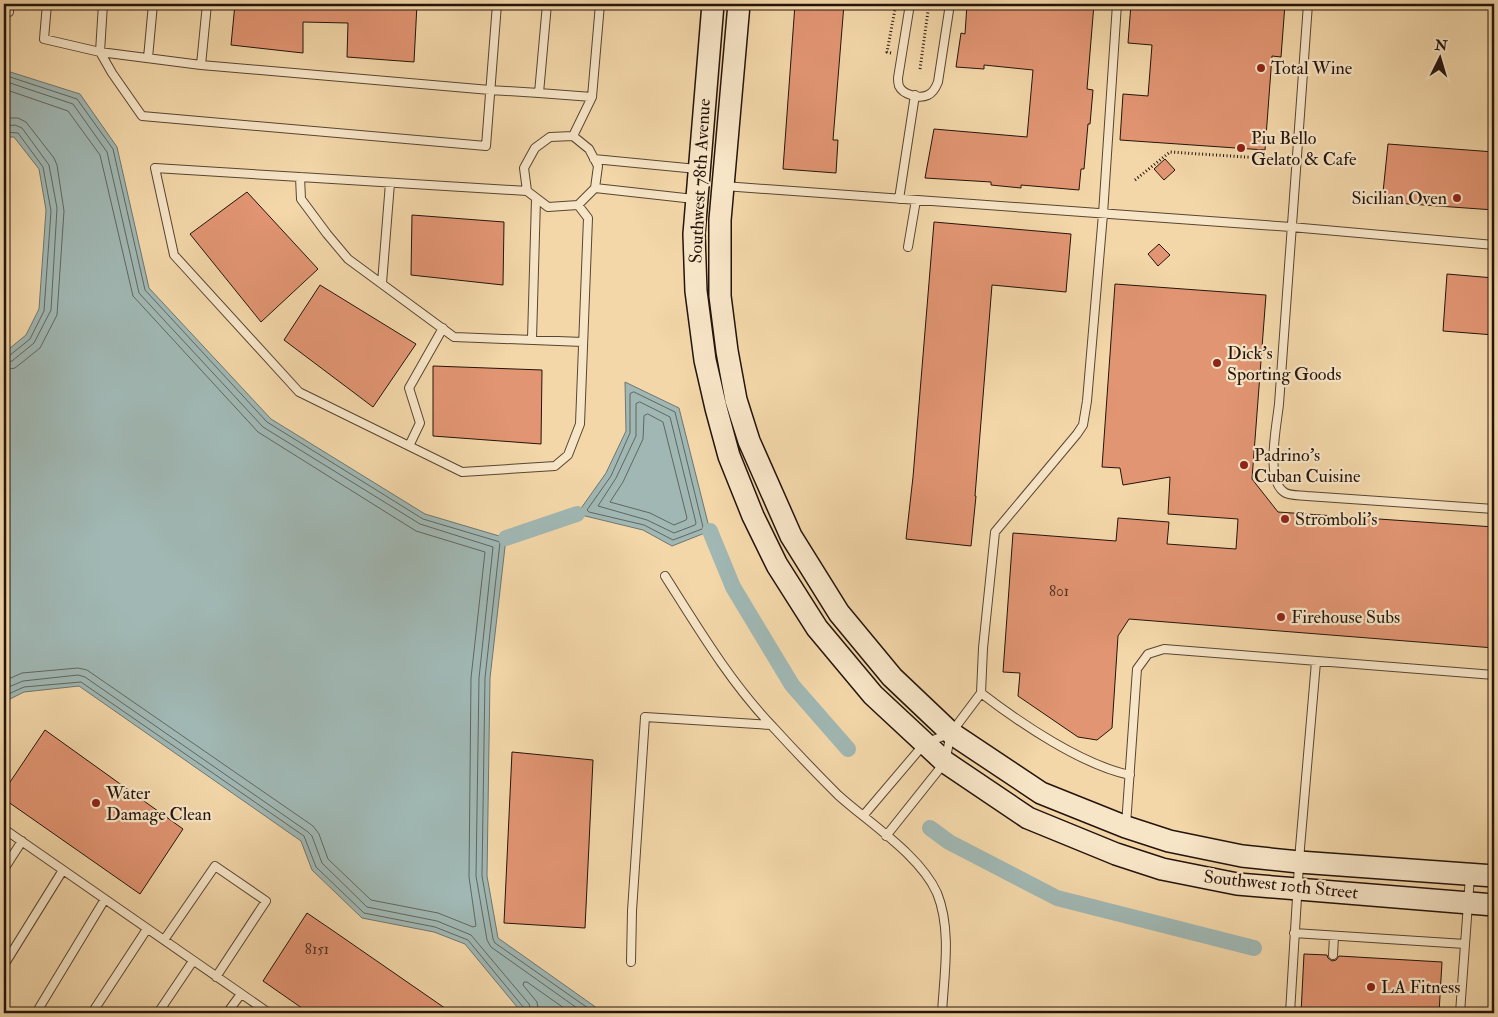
<svg xmlns="http://www.w3.org/2000/svg" width="1498" height="1017" font-family="'IM FELL Double Pica',serif">
  <style>
    .water { fill: #a0b7b3; stroke: #6e7670 }
    .lines { fill: none; stroke-linecap: round; stroke-linejoin: round }
    .shore { stroke: #62665f; stroke-width: 1 }
    .canal { stroke: #a0b7b3; stroke-width: 16 }
    .building { fill: #e29573; stroke: #24140b }
    .lane-casing { stroke: #584532; stroke-width: 10 }
    .secondary-casing { stroke: #24140b; stroke-width: 24 }
    .path { stroke: #24140b; stroke-width: 3; stroke-dasharray: 1 2.5; stroke-linecap: butt }
    .lane { stroke: #f7e5c7; stroke-width: 8 }
    .secondary { stroke: #f7e5c7; stroke-width: 21 }
    .poi-dot { fill: #8f2418; stroke: #f7e5c7; stroke-width: 2 }
    .labels { text-anchor: middle; dominant-baseline: central; stroke-width: 4.5; stroke-linejoin: round; paint-order: stroke }
    .number-label { font-size: 15px; fill: #543425 }
    .poi-label { font-size: 18px; fill: #24140b; stroke: #f7e5c7; text-anchor: start }
    .street-label { font-size: 18px; fill: #24140b; stroke: #f7e5c7 }
  </style>
  <rect width="100%" height="100%" fill="#f3d7a9"/>
  <filter id="stains"><feTurbulence type="fractalNoise" baseFrequency=".004" numOctaves="4"/><feColorMatrix values="0 0 0 0 .2 0 0 0 0 .09 0 0 0 0 .02 0 0 0 .5 -.17"/></filter>
  <radialGradient id="worn" r=".72"><stop offset=".6" stop-color="#630" stop-opacity="0"/><stop offset="1" stop-color="#630" stop-opacity=".3"/></radialGradient>
  <path class="water" d="M4,70L80,94L117,147L149,288L271,419L425,514L506,538L490,678L487,876L498,938L604,1013H522L465,944L434,932L362,918L312,870L301,841L79,686L24,692L4,702V353L26,335L39,309L46,210L39,169L14,137H4Z
    M625,382L679,408L710,531L672,546L643,530L577,514L606,473L626,431Z"/>
  <g class="lines">
    <path class="shore" d="M4,75L77,99L113,149L145,290L267,422L423,519L500,542L485,678L482,876L493,939L495,943L595,1013
      M4,81L73,104L107,152L139,293L263,427L420,524L493,547L479,678L476,876L487,940L491,947L584,1013
      M4,89L68,111L100,155L133,296L258,432L416,531L485,552L471,678L469,877L476,926L473,927L438,913L371,900L328,859L319,834L313,826L87,670L78,668L22,673L4,681
      M4,118H18L26,122L54,158L57,165L64,211L57,315L40,348L15,368L4,370
      M4,126L15,125L22,128L49,165L57,208L51,310L34,343L12,361L4,363
      M4,132L18,133L43,167L51,211L44,311L30,339L9,356L4,357
      M634,392L675,412L703,527L702,529L673,540L644,525L589,512L587,510L611,476L630,433V394Z
      M640,402L670,417L696,523L695,525L674,533L647,520L598,506L616,478L636,436V404Z
      M648,414L663,422L687,518L686,520L674,525L650,513L610,502L623,482L643,439L644,416Z
      M4,689L23,681L78,675L85,677L308,832L312,836L322,863L367,907L437,921L471,935L529,1004L532,1013
      M4,696L24,687L81,682L304,836L316,867L364,913L435,927L468,940L524,1008L526,1013
      M539,1013L537,1002L523,985L524,982H527L571,1013"/>
    <path class="canal" d="M710,531L733,587L792,685L848,749
      M506,538L577,514
      M930,828L949,842L1057,898L1254,948"/>
  </g>
  <path class="building" d="M235,4H417L414,62L347,57L348,23L303,22V53L231,45Z
    M795,4H844L833,140H838L836,173L783,169Z
    M967,4H1094L1087,89L1093,90L1090,124H1088L1084,169H1081L1079,190L1021,185V188L991,185V182L925,178L934,129L1027,137L1033,70L984,65V69L956,67L961,33L965,34Z
    M1131,4H1285L1281,57L1272,56L1265,150L1120,140L1123,94L1148,96L1152,45L1128,43Z
    M1388,144L1494,152V210L1382,202Z
    M1165,159L1175,170L1164,180L1154,169Z
    M247,192L318,269L261,322L190,234Z
    M412,215L504,222L503,285L411,275Z
    M934,222L1071,234L1066,292L992,285L975,496H976L971,546L906,539L913,477Z
    M1159,244L1170,255L1158,266L1148,254Z
    M1447,274L1494,278V335L1443,331Z
    M1115,284L1266,295L1252,479L1278,512L1494,527V648L1129,619L1118,636L1112,728L1097,740L1078,737L1018,696L1020,673L1003,672L1013,533L1116,541L1118,518L1169,522L1167,544L1236,549L1238,519L1168,514L1170,477L1123,485L1120,468L1102,467Z
    M320,285L416,344L373,407L284,340Z
    M433,366L542,370L541,444L433,436Z
    M45,730L183,829L140,894L4,799V791Z
    M512,752L593,760L585,928L504,923Z
    M307,913L332,930L452,1013H309L263,981Z
    M1304,954L1327,955L1328,958L1332,961L1336,960L1339,956L1442,962L1439,1013H1301Z"/>
  <g class="lines">
    <g class="lane-casing">
      <path id="lane" d="M47,4L44,39L100,52L112,73L142,116L486,146L497,4
        M103,4L100,52L201,65L490,90L539,93
        M547,4L539,93L592,97L600,4
        M910,4L898,78C898,81 898,83 899,86C903,95 920,99 928,95C933,93 936,87 938,82L950,4
        M1308,4L1279,404C1277,424 1265,479 1284,492C1289,496 1300,495 1307,496L1494,509
        M4,13L9,12V4
        M148,58L153,4
        M201,65L207,4
        M573,136L589,149L598,166L595,188L578,205L548,207L527,191L524,168L535,148L550,137L573,136L592,97
        M594,159L697,169
        M300,177L527,191
        M724,186L1291,227L1494,245
        M595,188L694,199
        M899,199L915,95
        M578,205L588,218L580,424L568,455L555,466L462,472L299,392L174,255L155,168L300,177L301,199L327,234L348,259L454,337L583,342
        M908,247L916,200
        M4,250V266
        M382,283L390,183
        M532,339L536,199
        M409,446L420,423L409,388L443,328
        M665,576C698,628 730,682 773,727C794,750 816,773 838,795C869,823 920,855 937,893C952,930 944,975 942,1013
        M981,693C1020,723 1082,765 1130,775
        M863,816L925,743L949,734
        M1126,825L1137,669L1148,654L1164,649L1494,675
        M4,829L269,1013
        M886,836L945,762L951,733L981,693L983,648L995,532L1077,434L1083,425L1087,401L1103,214L1117,4
        M4,869L22,841
        M1294,933L1465,944
        M164,940L215,866L266,901L216,977
        M1333,955L1334,936
        M631,962L632,911L645,717L771,725
        M4,965L63,870
        M36,1013L105,899
        M92,1013L147,929
        M158,1013L193,961
        M227,1013L241,994
        M1290,1013L1300,848L1316,662
        M1460,1013L1470,876"/>
    </g>
    <g class="secondary-casing">
      <path id="secondary" d="M713,4L694,234L696,291L705,360L716,408L729,456L753,516L777,565L817,628L873,695L945,762L1028,818L1116,854L1162,869L1237,884L1494,905
        M739,4L720,220V296L727,351L736,400L749,441L791,536L839,613L892,677L951,733L1041,793L1126,827L1169,841L1242,856L1299,862L1494,876"/>
    </g>
    <path class="path" d="M891,53L887,52L896,4
      M920,69L929,4
      M1135,180L1170,152L1276,159"/>
    <use href="#lane" class="lane"/>
    <use href="#secondary" class="secondary"/>
  </g>
  <g class="poi-dot">
    <circle cx="1261" cy="68" r="5"/>
    <circle cx="1241" cy="148" r="5"/>
    <circle cx="1457" cy="198" r="5"/>
    <circle cx="1217" cy="363" r="5"/>
    <circle cx="1244" cy="465" r="5"/>
    <circle cx="1285" cy="519" r="5"/>
    <circle cx="1281" cy="617" r="5"/>
    <circle cx="96" cy="803" r="5"/>
    <circle cx="1371" cy="987" r="5"/>
  </g>
  <g class="labels">
    <g class="number-label">
      <text x="1059" y="591">801</text>
      <text x="317" y="949">8151</text>
    </g>
    <g class="poi-label">
      <text x="1271" y="68">Total Wine</text>
      <text x="1251" y="138">Piu Bello<tspan x="1251" dy="21">Gelato &amp; Cafe</tspan></text>
      <text x="1447" y="198" text-anchor="end">Sicilian Oven</text>
      <text x="1227" y="353">Dick's<tspan x="1227" dy="21">Sporting Goods</tspan></text>
      <text x="1254" y="455">Padrino's<tspan x="1254" dy="21">Cuban Cuisine</tspan></text>
      <text x="1295" y="519">Stromboli's</text>
      <text x="1291" y="617">Firehouse Subs</text>
      <text x="106" y="793">Water<tspan x="106" dy="21">Damage Clean</tspan></text>
      <text x="1381" y="987">LA Fitness</text>
    </g>
    <g class="street-label">
      <text transform="translate(700 181) rotate(-87)">Southwest 78th Avenue</text>
      <text transform="translate(1281 885) rotate(6)">Southwest 10th Street</text>
    </g>
  </g>
  <rect width="1498" height="1017" fill="none" stroke="#f3d7a9" stroke-width="20"/>
  <rect x="5" y="5" width="1488" height="1007" fill="none" stroke="#24140b" stroke-width="2.5"/>
  <rect x="10" y="10" width="1478" height="997" fill="none" stroke="#24140b"/>
  <g transform="translate(1440 58) rotate(5)" stroke="#f7e5c7" stroke-width="4" paint-order="stroke">
  <path d="M0-4L9 19L0 12L-9 19Z" fill="#24140b"/>
  <text y="-8" font-size="14" font-weight="bold" text-anchor="middle" fill="#24140b">N</text>
  </g>
  <rect width="100%" height="100%" filter="url(#stains)"/>
  <rect width="100%" height="100%" fill="url(#worn)"/>
</svg>
